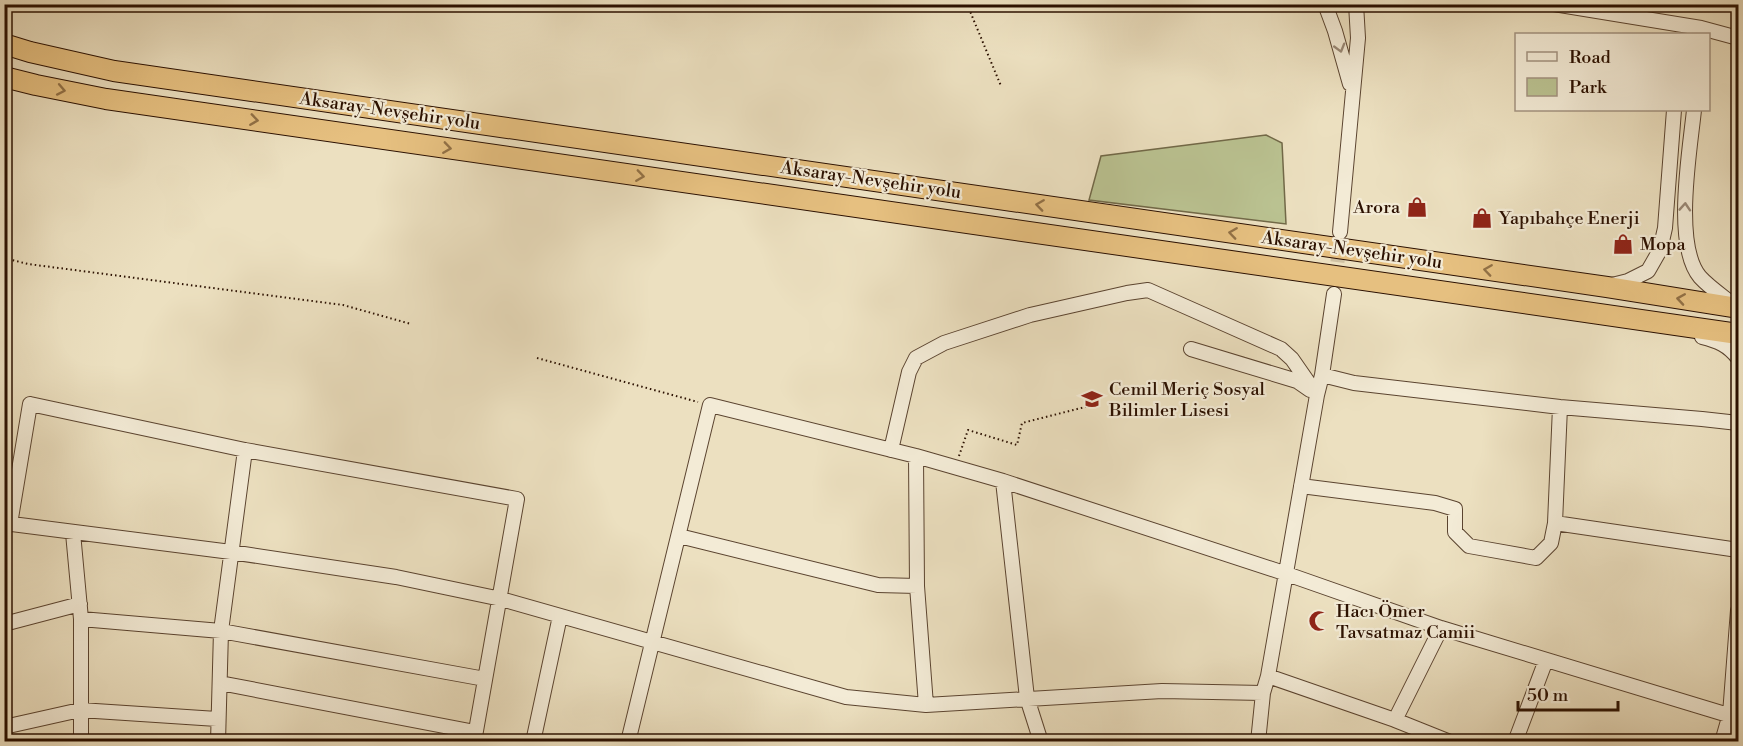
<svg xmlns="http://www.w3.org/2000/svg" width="1743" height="746" font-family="'Libre Bodoni',serif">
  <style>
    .green { fill: #bac291; stroke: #726948; stroke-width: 1.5 }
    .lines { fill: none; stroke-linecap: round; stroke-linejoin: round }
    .minor-tunnel { stroke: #cfc1a3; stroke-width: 14; stroke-dasharray: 14 7; stroke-linecap: butt }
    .minor-casing { stroke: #5b4430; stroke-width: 16 }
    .highway-casing { stroke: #2b1000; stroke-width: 22 }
    .path { stroke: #2b1000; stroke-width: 2; stroke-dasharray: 1.5 3; stroke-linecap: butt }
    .minor { stroke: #f3ebd6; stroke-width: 14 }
    .highway { stroke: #e6c080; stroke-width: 20 }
    .oneway { stroke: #998876 }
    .oneway2 { stroke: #927146 }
    .labels { text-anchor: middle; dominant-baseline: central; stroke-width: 4.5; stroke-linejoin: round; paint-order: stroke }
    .street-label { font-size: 18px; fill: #2b1000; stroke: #f3ebd6 }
    .poi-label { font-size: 18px; fill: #2b1000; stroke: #f3ebd6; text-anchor: start }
  </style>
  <rect width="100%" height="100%" fill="#ece0c0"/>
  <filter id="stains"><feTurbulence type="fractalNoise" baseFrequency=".00333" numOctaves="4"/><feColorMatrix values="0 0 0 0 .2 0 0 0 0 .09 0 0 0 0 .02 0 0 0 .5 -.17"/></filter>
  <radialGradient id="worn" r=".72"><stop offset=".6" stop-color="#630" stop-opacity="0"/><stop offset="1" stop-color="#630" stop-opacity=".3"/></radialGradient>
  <path class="green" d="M1266,135L1282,143L1286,224L1089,200L1101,156Z"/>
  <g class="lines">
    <path class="minor-tunnel" d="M1335,283L1340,240"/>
    <g class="minor-casing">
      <path id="minor" d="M1325,4L1335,31L1350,84
        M1554,4L1701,28L1738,38
        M1694,110C1690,150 1673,245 1700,277C1710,288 1724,297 1735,306
        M1340,232L1358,38L1356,4
        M1612,285L1628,281L1648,271L1660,250L1665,228L1674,110
        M1702,337C1718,341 1728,345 1738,358
        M1191,349L1297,381L1310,390
        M1322,375L1354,383L1560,407L1702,419L1738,423
        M891,450L909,372L916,358L944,343L1030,315L1127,293L1148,290L1281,349L1292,359L1317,395
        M916,456L917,586L926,705
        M1003,481L1027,698L1041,742
        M1301,486L1435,503L1455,509V532L1469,546L1536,558L1551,543L1555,523L1560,407
        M4,523L231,552L396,577L501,599L846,697L926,705L1162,691L1263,693
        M1555,523L1738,550
        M10,524L30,404L245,450L517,499L474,742
        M73,533L81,619V742
        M679,536L878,585L917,586
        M81,619L221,631L485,679
        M4,624L80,604
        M1268,676L1395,720L1450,742
        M220,683L475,732
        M1395,720L1441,628
        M4,727L80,710L217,719
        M218,742L221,631L245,450
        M533,742L560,616
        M628,742L710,405L916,456L1003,481L1284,573L1441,628L1738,718
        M1258,742L1263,693L1268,676L1317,395L1322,375L1334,294
        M1515,742L1546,660
        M1722,742L1730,714L1738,610"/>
    </g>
    <g class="highway-casing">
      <path id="highway" d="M4,44L30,52L114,71L1607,287L1738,308
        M4,77L36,85L106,99L1738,334"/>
    </g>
    <path class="path" d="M967,4L1001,86
      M4,258L28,264L343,305L411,324
      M537,358L698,402
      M959,456L968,430L1017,445L1022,423L1097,404"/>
    <use href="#minor" class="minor"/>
    <use href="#highway" class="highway"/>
  </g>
  <defs><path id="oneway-chevron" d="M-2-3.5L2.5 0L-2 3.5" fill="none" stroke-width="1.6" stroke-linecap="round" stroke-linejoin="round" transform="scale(1.5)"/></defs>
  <g class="oneway">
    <use href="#oneway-chevron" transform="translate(1340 48) rotate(74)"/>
    <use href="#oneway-chevron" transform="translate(1685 207) rotate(-86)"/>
  </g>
  <g class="oneway2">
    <use href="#oneway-chevron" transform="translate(61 90) rotate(11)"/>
    <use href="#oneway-chevron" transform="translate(254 120) rotate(8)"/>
    <use href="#oneway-chevron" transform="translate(447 148) rotate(8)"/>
    <use href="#oneway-chevron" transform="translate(640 176) rotate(8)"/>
    <use href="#oneway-chevron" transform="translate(1040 205) rotate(-172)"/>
    <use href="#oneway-chevron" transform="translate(1233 233) rotate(-172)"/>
    <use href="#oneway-chevron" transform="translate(1488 270) rotate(-172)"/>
    <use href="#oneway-chevron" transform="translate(1681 299) rotate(-171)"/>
  </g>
  <defs>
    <g id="shop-bare" transform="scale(1.62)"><path d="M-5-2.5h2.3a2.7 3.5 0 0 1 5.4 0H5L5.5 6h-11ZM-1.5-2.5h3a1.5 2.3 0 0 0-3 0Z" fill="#8f2418" stroke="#f3ebd6" stroke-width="2.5" paint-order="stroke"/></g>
    <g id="school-bare" transform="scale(1.62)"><path d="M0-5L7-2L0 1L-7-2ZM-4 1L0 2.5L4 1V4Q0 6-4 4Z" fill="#8f2418" stroke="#f3ebd6" stroke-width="2.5" paint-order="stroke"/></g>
    <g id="mosque-bare" transform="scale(1.62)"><path d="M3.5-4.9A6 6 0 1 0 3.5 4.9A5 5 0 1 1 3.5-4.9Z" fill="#8f2418" stroke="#f3ebd6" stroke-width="2.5" paint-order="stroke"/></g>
  </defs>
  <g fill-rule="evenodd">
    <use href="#shop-bare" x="1417" y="207"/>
    <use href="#shop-bare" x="1482" y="218"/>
    <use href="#shop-bare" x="1623" y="244"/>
    <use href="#school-bare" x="1092" y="399"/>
    <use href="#mosque-bare" x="1319" y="621"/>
  </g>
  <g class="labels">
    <g class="street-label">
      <text transform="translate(390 111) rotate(8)">Aksaray-Nevşehir yolu</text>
      <text transform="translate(871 180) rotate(8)">Aksaray-Nevşehir yolu</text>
      <text transform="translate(1352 250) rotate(8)">Aksaray-Nevşehir yolu</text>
    </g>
    <g class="poi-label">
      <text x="1400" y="207" text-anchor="end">Arora</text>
      <text x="1499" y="218">Yapıbahçe Enerji</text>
      <text x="1640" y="244">Mopa</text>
      <text x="1109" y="389">Cemil Meriç Sosyal<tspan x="1109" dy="21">Bilimler Lisesi</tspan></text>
      <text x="1336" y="611">Hacı Ömer<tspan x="1336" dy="21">Tavsatmaz Camii</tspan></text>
    </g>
  </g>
  <rect width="1743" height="746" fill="none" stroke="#ece0c0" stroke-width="24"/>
  <rect x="6" y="6" width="1731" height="734" fill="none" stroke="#2b1000" stroke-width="3"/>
  <rect x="12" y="12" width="1719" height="722" fill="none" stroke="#2b1000" stroke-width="1.5"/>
  <rect x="1515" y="33" width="195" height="78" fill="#f3ebd6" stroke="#a39380" stroke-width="1.5"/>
  <rect x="1527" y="52" width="30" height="9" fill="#f3ebd6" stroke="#a39380" stroke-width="1.5"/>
  <text x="1569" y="63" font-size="18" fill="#2b1000">Road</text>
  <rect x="1527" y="78" width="30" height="18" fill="#bac291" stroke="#a39380" stroke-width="1.5"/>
  <text x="1569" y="93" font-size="18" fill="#2b1000">Park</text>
  <path d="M1518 701v9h100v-9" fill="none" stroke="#2b1000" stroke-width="3"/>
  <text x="1527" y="701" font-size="18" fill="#2b1000" stroke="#f3ebd6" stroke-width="4.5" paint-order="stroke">50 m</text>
  <rect width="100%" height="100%" filter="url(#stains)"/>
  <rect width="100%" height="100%" fill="url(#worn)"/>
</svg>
